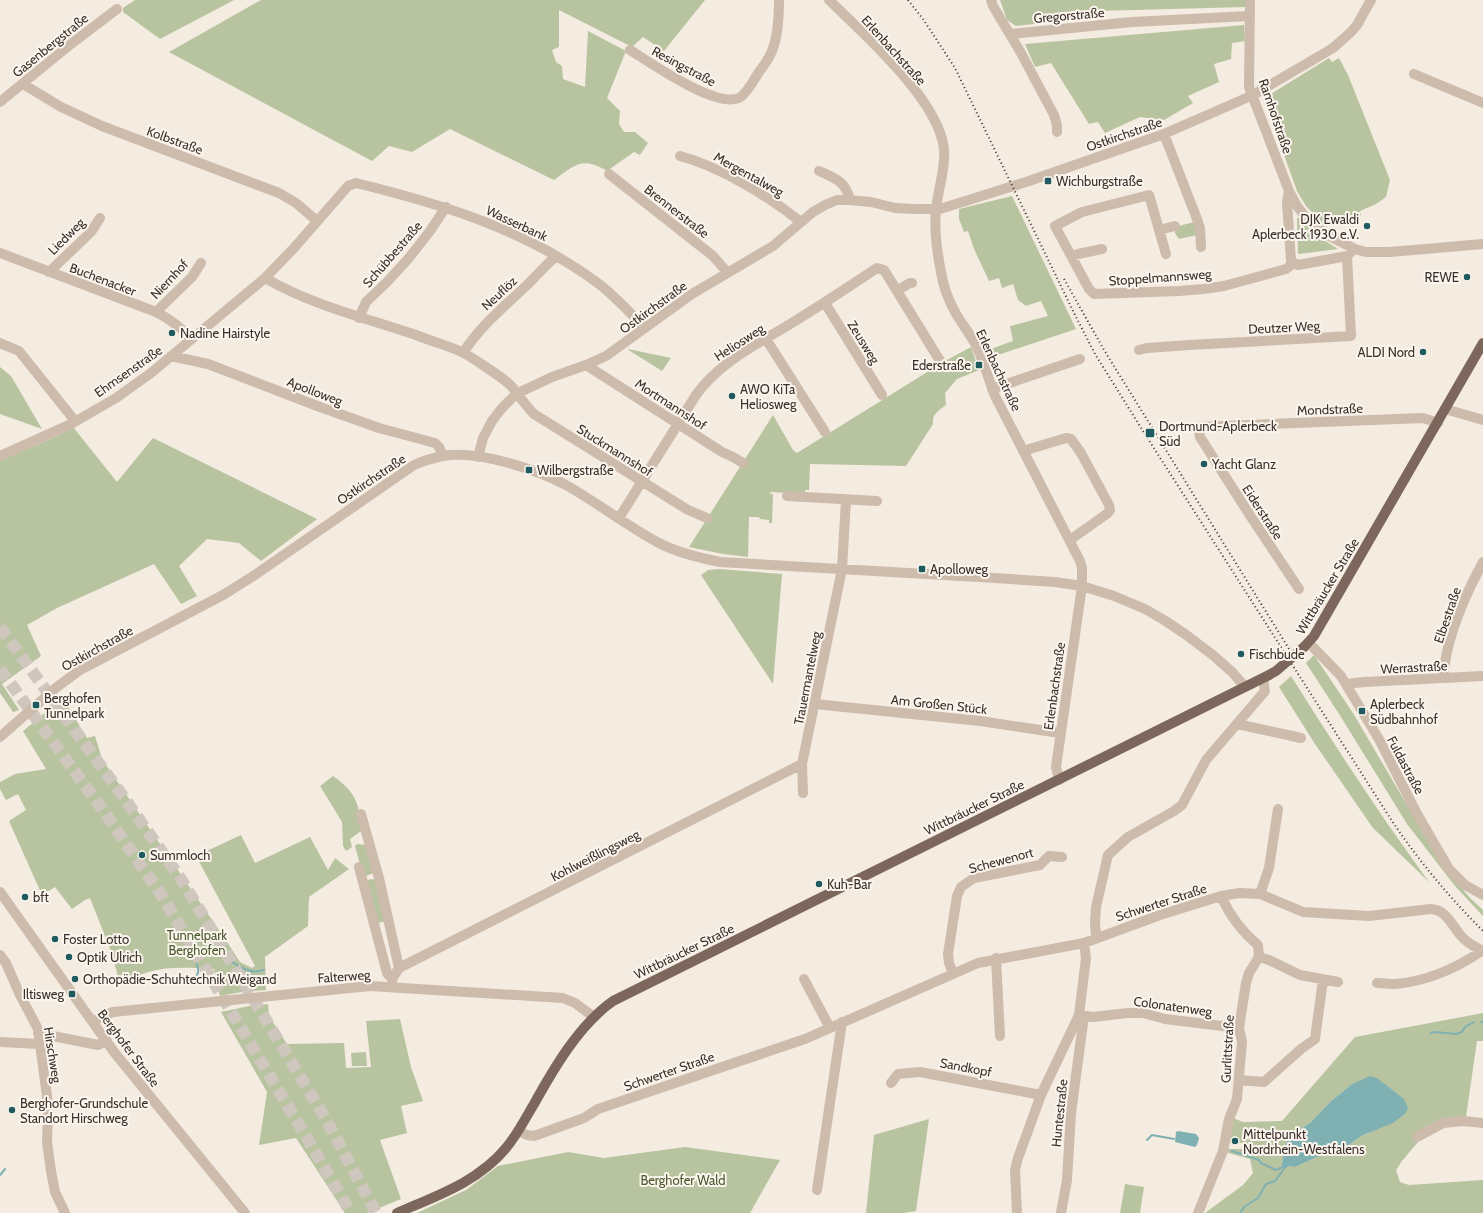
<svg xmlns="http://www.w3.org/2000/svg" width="1483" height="1213" font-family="Cabin,sans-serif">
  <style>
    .green { fill: #b8c4a0; fill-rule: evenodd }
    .water { fill: #7fb0b2 }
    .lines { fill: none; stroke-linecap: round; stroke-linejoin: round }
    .stream { stroke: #7fb0b2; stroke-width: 2 }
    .highway-tunnel { stroke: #cfc6bd; stroke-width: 12; stroke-dasharray: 12 6; stroke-linecap: butt }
    .minor { stroke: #cdbbac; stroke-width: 10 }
    .major { stroke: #7d675c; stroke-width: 10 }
    .rail { stroke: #3b302b; stroke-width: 2; stroke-dasharray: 1 3; stroke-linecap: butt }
    .major-bridge { stroke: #7d675c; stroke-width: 10 }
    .poi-dot { fill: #1f5a5e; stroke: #fbf5ee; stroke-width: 1.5 }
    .labels { text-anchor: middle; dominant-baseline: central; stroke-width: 4; stroke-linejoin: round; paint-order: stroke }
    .street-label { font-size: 13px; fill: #3b302b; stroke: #fbf5ee }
    .poi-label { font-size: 13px; fill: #3b302b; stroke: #fbf5ee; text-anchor: start }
    .park-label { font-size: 13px; fill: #4a5a2e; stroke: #fbf5ee }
  </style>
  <rect width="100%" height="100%" fill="#f4ebe1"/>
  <path class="green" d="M135,0H234L160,39L123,12V8Z
    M261,0H705L664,51L643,37L632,47L559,10V47L552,50L556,62L562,66L563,79L585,87L588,31L626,51L607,98L620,111L619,124L624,132H635L648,143L640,155L634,152L607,171C582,156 575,165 554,180L450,129L412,152L389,146L372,161L169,52Z
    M1000,0H1245V7L1060,12V21L1016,26L1007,20Z
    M1244,25L1245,41L1232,43L1231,59L1214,64L1219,82L1188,96L1193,103L1164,120L1140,117L1105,133L1098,122L1089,124L1051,63L1035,67L1025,44Z
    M1329,58L1332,62L1339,58L1348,75L1390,180L1386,197L1376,204L1360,211L1361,216L1332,223L1326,227L1306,206L1297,191L1265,102L1269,95Z
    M1012,196L1076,329L989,358L988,350L1013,341L1010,326L1048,316L1041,301L1026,306L1018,300L1013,284L1002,288L999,278L989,281L974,249L968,231L964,232L959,219V209Z
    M1297,218H1300L1312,231L1310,233L1321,240L1322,239L1338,249L1299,254L1298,253Z
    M1194,222L1197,235L1179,239L1175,233V227Z
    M971,347L979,370L957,379L945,393L946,405C938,411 932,414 933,424L906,466L810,464L809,490H805V494L771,492L770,494H773L772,523H769V520L760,519L759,517H749L748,557L723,554L689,547L773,415L793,450L797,453L945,361Z
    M627,349H628L671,358L662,371Z
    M0,367L11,376L42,429L0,414Z
    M73,427L117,482L153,438L317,519L261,561L239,543L207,539L179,566L197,596L181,604L154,564L57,608L27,625L41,656L2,684L19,710L13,712L0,693V461L59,435Z
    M719,569L782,574L773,684L701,575L708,570Z
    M1314,655L1353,713L1444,868L1471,899L1483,910V916L1455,886L1407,824L1341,717L1306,663Z
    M1291,676C1335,746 1380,815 1429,882L1373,828L1315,744L1279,687Z
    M63,698C72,711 78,725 87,738L95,736L102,759L227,942L240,962L252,968L255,966L196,856L241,835L255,863L310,837L328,870L335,858L349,869L309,897L308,926L265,957L266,990L242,992L220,996L214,969C192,968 170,966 148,972C139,975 129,980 120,984L112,954L90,898L85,900L72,909L55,887L42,895L9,821L26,810L18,794L6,800L0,789V782L15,774L46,769L23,731Z
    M333,776C356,792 360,805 361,831L350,839L352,847L346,851L343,846L342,822L320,786Z
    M357,844L366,845L374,873L365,876L363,875L355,846Z
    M373,879L377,882L387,921L377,923L367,880Z
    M268,1004L269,1016L287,1044L344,1043L346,1068L371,1067L366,1021L400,1019L411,1067L423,1101L401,1106L407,1133L380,1140L401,1199L367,1213H345L296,1138L259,1145L267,1092L221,1012L249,1006Z
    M1483,1013V1041H1477L1466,1117L1434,1123L1402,1161L1396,1170L1400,1182L1409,1185L1483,1180V1213H1205L1243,1185L1253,1173L1250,1159L1225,1152L1227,1149H1242V1143H1228L1233,1118L1243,1122L1282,1121L1355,1037ZM1376,1078L1386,1086L1371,1132L1361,1136L1341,1151L1328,1152L1295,1167L1289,1166L1281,1168L1287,1139L1311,1122L1330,1102L1352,1084Z
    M366,1052L367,1066H352L351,1053Z
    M929,1119L916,1211L904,1213H866L874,1135Z
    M685,1147L780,1160L750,1213H417L466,1190L498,1166L568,1152L604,1158Z
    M1125,1184L1144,1187L1140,1213H1120Z"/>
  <path class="water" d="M1370,1076L1377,1078L1404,1099L1408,1108L1406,1113L1393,1123L1361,1136L1341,1151L1328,1152L1295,1167L1289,1166L1284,1169L1281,1168L1287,1139L1311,1122L1330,1102L1352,1084Z
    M1178,1131L1196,1134L1199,1138L1197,1145L1195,1147L1175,1142L1176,1132Z"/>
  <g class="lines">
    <path class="stream" d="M210,933C218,937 221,949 227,956C231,963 243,969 251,971C255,972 260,971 264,970
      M195,978C203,970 194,960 190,950L193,945L203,937
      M1481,1022H1483
      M1431,1033L1435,1032L1456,1034L1462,1032L1465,1027L1474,1022
      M1147,1140L1152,1135L1174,1139
      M1232,1151L1259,1160L1261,1163L1276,1170L1281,1168
      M0,1175L5,1169
      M1240,1213L1244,1207L1258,1198L1266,1184L1275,1181L1284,1169"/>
    <path class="highway-tunnel" d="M0,627L125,799L181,879L327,1121L376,1213
      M0,669L105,813L160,893L304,1133L351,1213"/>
    <path class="minor" d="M829,0C863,33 939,100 944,149C946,168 938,189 936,209C934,229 937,252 941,272C943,286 948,299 955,312C962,325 973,337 978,350C985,365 989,381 995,396L1080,561L1082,568V586L1056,767L1059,780
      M991,0L993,6L1021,53L1054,115L1057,125V132
      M1250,0L1249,87L1289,191L1297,206L1304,215L1325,234L1355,249L1366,252H1390L1483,244
      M1010,34L1132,22L1249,16
      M630,50C651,63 715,108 739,98C746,95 755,78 759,72C764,65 769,59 772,51C778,36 779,16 779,0
      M1414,74L1483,103
      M23,84L61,107L102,126L279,193L296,203L317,221
      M0,102L71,44L117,9
      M1164,134L1197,219L1200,228L1201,247
      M680,156C721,167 768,196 801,222
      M819,171C835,178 846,182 850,200
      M609,174L713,256L727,272
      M1289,191L1287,202L1291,261L1294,263
      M1159,230L1175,226
      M0,253L156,312C170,319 181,327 191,339
      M1166,254L1149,195L1082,212L1055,226L1089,289L1094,294L1179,291L1203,289L1224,286L1286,269L1294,263
      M1071,256L1078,254L1102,249
      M1294,263L1298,265L1347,256L1351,252
      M49,272L91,232L100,218
      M265,278C315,307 371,319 424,338C437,343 452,347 464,353C474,359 507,380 513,388C520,397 526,406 534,414L688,510L707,518
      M898,290L910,283H912
      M825,303L882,395
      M156,312L192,277L201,263
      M359,318L366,302L387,282L408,259L430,231L446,207
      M766,339L825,432
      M0,343L19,351L75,421
      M1139,350L1147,348L1189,345L1351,336L1347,256
      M463,353C481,325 504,307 527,285C537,275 546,265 556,256
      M171,356L208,364L320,407L379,428L435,443L439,447L443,456
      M586,365L722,452L733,457L743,463
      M992,389L1080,359
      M1445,409L1483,420
      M1023,451L1066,438L1071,439L1081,453L1109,505L1110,510L1108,513L1070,540
      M0,456L71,424L116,398L151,373L265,278L294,248L348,186L356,183C442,204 527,230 599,284C616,297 630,313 645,328
      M478,457L483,438L492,421L502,408L516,394L552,377L586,365L606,356L692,294L773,246L813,212L825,205L837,200H850L871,202L895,208L914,209H940L1026,182L1164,134L1253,95L1333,48L1351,32L1357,25L1371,0
      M787,496L877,501
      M619,518L696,395C720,361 760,343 795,321C823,304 850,286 877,268L884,270L942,364
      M1299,589L1251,517L1200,437L1198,427L1423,418L1438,423
      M1309,643L1341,676L1380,741L1416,812L1449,869L1465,885L1483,895
      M1443,678C1446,638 1464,597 1483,562
      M1346,684L1364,682L1483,676
      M815,704L980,721L1060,733
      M1237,724L1301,738
      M0,737L57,687L80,670L223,595L255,575L414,465C423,461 433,458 443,456C478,450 535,469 566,485C598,503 627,526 659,543C678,553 700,558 720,562L995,578L1055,582L1082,586L1114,596L1145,609L1164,620L1185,634L1214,656L1233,673L1245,687
      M803,793L802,764L842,569L846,500
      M361,814L379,878L399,968
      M359,867L387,973L392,979
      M0,892L114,1052L245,1213
      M1260,894L1269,868L1278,809
      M1096,938L1095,922L1096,907L1108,855L1128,837L1174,811L1182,805L1206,760L1265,691L1264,685V679
      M0,955L6,963L20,995L38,1029L47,1096L48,1112L47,1142L51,1171L55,1192L65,1213
      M1259,957L1269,960L1300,975L1338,982
      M996,958L1000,1036
      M953,973L949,963L948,954L957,896L961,887L974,878L1040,865L1049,856L1062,857
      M804,979L830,1028
      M1377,983C1383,983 1389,984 1396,984C1427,981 1457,968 1483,950
      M393,987L392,979L399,968L802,764
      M1079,1015L1093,1017L1128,1013H1143L1165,1019L1239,1028
      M93,1022L105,1015L113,1012L370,986L563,998L575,1003L594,1017
      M38,1033L98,1045L107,1041
      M0,1042L39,1044
      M1239,1080L1264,1082L1301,1049L1315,1039L1323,980
      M891,1083L898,1074L920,1072L1041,1095
      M518,1131L527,1135L534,1136L584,1118L598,1109L805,1039L978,963L1084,943L1160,915L1221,896L1240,893L1260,894L1303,912L1369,916L1431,909C1447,910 1452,926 1462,937C1468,944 1476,947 1483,951
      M1417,1137L1443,1123L1463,1121L1483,1123
      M817,1190L842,1022
      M1017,1213L1015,1170L1018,1158L1041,1095L1079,1015L1086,958L1084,943
      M1061,1213L1067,1180L1071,1113L1084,1016
      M1198,1213L1223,1151L1229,1119L1237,1099L1242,1042L1239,1028L1246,983L1249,973L1259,957L1258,945C1241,931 1230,916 1221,896"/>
    <path class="major" d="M1304,647L1314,636L1483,343
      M397,1213C436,1196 478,1182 506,1148C517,1135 525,1119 534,1104C554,1068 579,1025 613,1001L1269,675"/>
    <path class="rail" d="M908,0L923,19L955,68L1075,315L1095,354L1143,431L1392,821C1419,861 1449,897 1483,931
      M1064,279L1104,350L1294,657"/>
    <path class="major-bridge" d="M1269,675L1276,671L1304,647"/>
  </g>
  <g class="poi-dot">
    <rect x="1044" y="177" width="8" height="8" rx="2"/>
    <circle cx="1367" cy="226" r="4"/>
    <circle cx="1467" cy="277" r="4"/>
    <circle cx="172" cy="333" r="4"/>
    <circle cx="1423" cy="352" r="4"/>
    <rect x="975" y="361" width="8" height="8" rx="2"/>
    <circle cx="732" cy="396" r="4"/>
    <rect x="1145" y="428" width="10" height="10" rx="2"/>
    <circle cx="1204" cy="464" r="4"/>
    <rect x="525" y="466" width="8" height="8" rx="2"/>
    <rect x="918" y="565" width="8" height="8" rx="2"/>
    <circle cx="1241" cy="654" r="4"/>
    <rect x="32" y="701" width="8" height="8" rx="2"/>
    <rect x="1358" y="707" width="8" height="8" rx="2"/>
    <circle cx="142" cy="855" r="4"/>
    <circle cx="819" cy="884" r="4"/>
    <circle cx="25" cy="897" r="4"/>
    <circle cx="55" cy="939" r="4"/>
    <circle cx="69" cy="957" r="4"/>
    <circle cx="75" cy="979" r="4"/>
    <rect x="68" y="990" width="8" height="8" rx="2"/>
    <circle cx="12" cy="1110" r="4"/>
    <circle cx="1235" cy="1141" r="4"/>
  </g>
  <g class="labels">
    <g class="street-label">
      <text transform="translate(1069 15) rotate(-5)">Gregorstraße</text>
      <text transform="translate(50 45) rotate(-39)">Gasenbergstraße</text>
      <text transform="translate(894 50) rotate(48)">Erlenbachstraße</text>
      <text transform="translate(684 66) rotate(28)">Resingstraße</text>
      <text transform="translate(1276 116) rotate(71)">Ramhofstraße</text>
      <text transform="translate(1124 134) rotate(-19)">Ostkirchstraße</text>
      <text transform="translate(175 140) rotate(20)">Kolbstraße</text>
      <text transform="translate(749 174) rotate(29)">Mergentalweg</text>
      <text transform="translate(677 211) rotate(38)">Brennerstraße</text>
      <text transform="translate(517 223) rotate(25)">Wasserbank</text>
      <text transform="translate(66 236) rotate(-45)">Liedweg</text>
      <text transform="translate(392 254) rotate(-49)">Schübbestraße</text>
      <text transform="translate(1160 277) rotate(-4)">Stoppelmannsweg</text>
      <text transform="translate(103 279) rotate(21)">Buchenacker</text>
      <text transform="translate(169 279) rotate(-47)">Niernhof</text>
      <text transform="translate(499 293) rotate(-43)">Neuflöz</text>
      <text transform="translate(653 307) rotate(-36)">Ostkirchstraße</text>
      <text transform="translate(1284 327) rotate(-3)">Deutzer Weg</text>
      <text transform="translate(739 342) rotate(-33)">Heliosweg</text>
      <text transform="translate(864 342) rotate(58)">Zeusweg</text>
      <text transform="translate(999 370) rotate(65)">Erlenbachstraße</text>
      <text transform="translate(128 371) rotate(-35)">Ehmsenstraße</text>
      <text transform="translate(315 391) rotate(21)">Apolloweg</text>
      <text transform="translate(671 404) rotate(33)">Mortmannshof</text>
      <text transform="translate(1330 409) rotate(-2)">Mondstraße</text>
      <text transform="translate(615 450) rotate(32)">Stuckmannshof</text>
      <text transform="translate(371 479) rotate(-34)">Ostkirchstraße</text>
      <text transform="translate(1263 512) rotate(57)">Eiderstraße</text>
      <text transform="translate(1327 586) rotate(-59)">Wittbräucker Straße</text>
      <text transform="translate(1447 615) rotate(-71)">Elbestraße</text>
      <text transform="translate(97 648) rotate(-29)">Ostkirchstraße</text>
      <text transform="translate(1414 667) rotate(-3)">Werrastraße</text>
      <text transform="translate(807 678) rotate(-79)">Trauermantelweg</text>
      <text transform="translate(1054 686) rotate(-82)">Erlenbachstraße</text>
      <text transform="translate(939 704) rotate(6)">Am Großen Stück</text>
      <text transform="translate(1406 765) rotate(62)">Fuldastraße</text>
      <text transform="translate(974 807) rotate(-26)">Wittbräucker Straße</text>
      <text transform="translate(595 855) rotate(-27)">Kohlweißlingsweg</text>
      <text transform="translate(1001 860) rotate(-15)">Schewenort</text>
      <text transform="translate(1161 902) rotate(-18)">Schwerter Straße</text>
      <text transform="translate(684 951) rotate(-26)">Wittbräucker Straße</text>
      <text transform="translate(344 976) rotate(-4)">Falterweg</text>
      <text transform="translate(1173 1006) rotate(8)">Colonatenweg</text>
      <text transform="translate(129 1048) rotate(53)">Berghofer Straße</text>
      <text transform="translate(1227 1049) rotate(-87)">Gurlittstraße</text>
      <text transform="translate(53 1055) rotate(81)">Hirschweg</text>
      <text transform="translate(966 1067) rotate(11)">Sandkopf</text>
      <text transform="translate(669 1071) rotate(-19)">Schwerter Straße</text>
      <text transform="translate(1059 1113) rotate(-84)">Huntestraße</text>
    </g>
    <g class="poi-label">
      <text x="1056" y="181">Wichburgstraße</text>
      <text x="1359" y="219" text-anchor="end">DJK Ewaldi<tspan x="1359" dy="15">Aplerbeck 1930 e.V.</tspan></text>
      <text x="1459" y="277" text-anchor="end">REWE</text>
      <text x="180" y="333">Nadine Hairstyle</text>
      <text x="1415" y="352" text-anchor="end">ALDI Nord</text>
      <text x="971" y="365" text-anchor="end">Ederstraße</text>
      <text x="740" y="389">AWO KiTa<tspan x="740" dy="15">Heliosweg</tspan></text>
      <text x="1159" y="426">Dortmund-Aplerbeck<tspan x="1159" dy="15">Süd</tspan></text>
      <text x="1212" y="464">Yacht Glanz</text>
      <text x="537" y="470">Wilbergstraße</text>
      <text x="930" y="569">Apolloweg</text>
      <text x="1249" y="654">Fischbude</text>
      <text x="44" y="698">Berghofen<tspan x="44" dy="15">Tunnelpark</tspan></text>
      <text x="1370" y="704">Aplerbeck<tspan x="1370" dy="15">Südbahnhof</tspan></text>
      <text x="150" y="855">Summloch</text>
      <text x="827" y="884">Kuh-Bar</text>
      <text x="33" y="897">bft</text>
      <text x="63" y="939">Foster Lotto</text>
      <text x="77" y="957">Optik Ulrich</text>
      <text x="83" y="979">Orthopädie-Schuhtechnik Weigand</text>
      <text x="64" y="994" text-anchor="end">Iltisweg</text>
      <text x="20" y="1103">Berghofer-Grundschule<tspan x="20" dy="15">Standort Hirschweg</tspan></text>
      <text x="1243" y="1134">Mittelpunkt<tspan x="1243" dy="15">Nordrhein-Westfalens</tspan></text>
    </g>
    <g class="park-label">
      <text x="197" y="935">Tunnelpark<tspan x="197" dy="15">Berghofen</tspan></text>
      <text x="683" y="1180">Berghofer Wald</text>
    </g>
  </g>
</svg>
